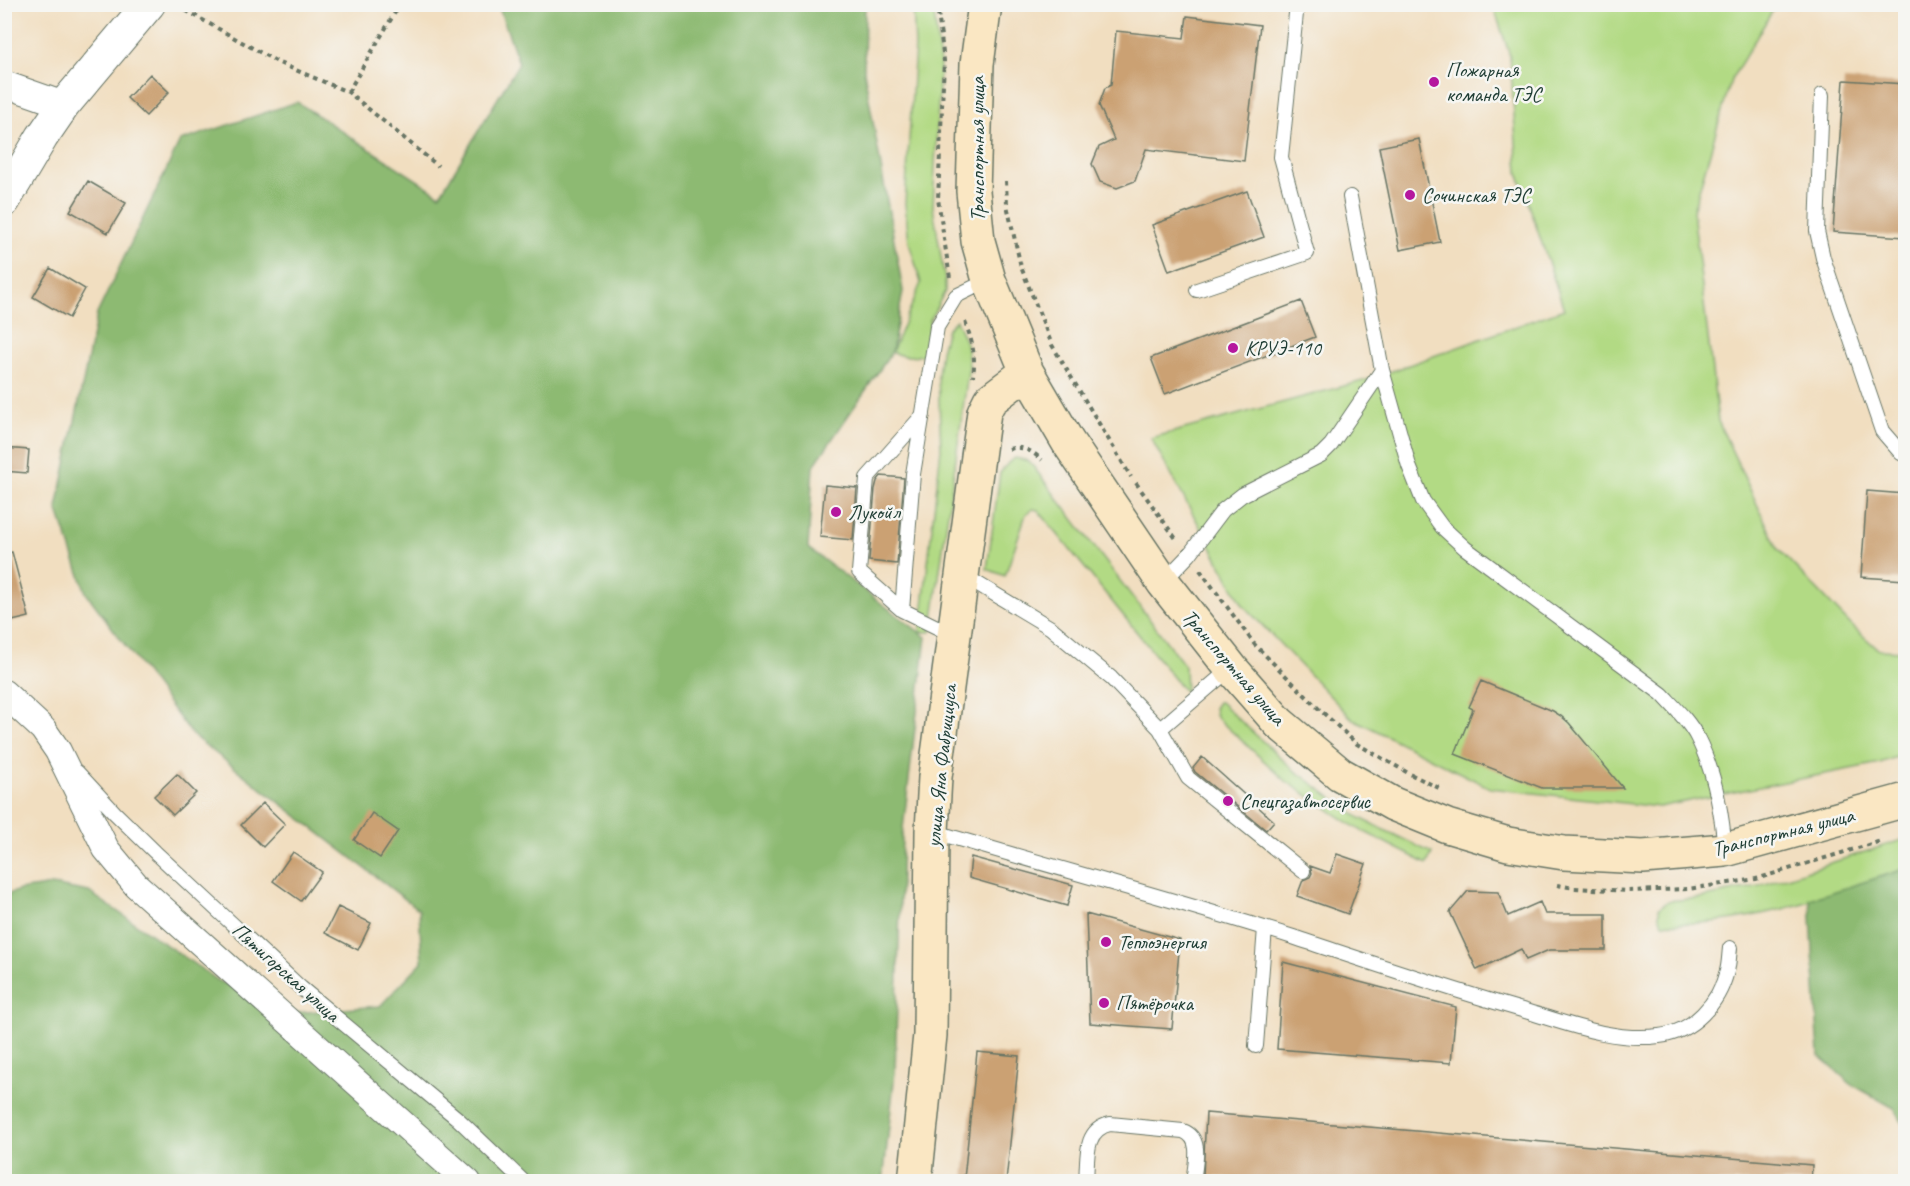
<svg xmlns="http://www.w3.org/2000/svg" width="1910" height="1186" font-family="Caveat,sans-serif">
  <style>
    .green { fill: #b2da84; stroke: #688c5c; stroke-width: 1.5 }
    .forest { fill: #8dba72; stroke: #567c53; stroke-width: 1.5 }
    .building { fill: #cba173 }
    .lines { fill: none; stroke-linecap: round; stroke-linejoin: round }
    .service-casing { stroke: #687565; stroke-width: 16 }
    .minor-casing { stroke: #687565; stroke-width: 28 }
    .tertiary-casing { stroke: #687565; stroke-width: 34 }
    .secondary-casing { stroke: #687565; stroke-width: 36 }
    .path { stroke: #687565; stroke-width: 4; stroke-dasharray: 4.5 4.5; stroke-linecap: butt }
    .service { stroke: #fff; stroke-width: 14 }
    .minor { stroke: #fff; stroke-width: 26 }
    .tertiary { stroke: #fff; stroke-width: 32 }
    .secondary { stroke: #fae7c3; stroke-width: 33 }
    .poi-dot { fill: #b5179e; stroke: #f6f6f2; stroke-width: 2 }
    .labels { text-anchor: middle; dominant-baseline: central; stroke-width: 5; stroke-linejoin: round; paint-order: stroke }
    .poi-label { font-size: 21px; fill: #1f3d34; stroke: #f6f6f2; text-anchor: start }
    .street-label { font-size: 21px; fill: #1f3d34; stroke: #f6f6f2 }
  </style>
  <rect width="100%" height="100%" fill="#f6f6f2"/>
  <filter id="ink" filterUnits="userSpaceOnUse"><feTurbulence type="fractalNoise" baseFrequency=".0167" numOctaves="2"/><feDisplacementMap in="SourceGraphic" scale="12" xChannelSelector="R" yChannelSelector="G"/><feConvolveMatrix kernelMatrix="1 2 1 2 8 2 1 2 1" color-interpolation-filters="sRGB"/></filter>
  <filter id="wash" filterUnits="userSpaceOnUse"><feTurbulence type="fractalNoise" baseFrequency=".008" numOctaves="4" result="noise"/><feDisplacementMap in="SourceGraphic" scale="24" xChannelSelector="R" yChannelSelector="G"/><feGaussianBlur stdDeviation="1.35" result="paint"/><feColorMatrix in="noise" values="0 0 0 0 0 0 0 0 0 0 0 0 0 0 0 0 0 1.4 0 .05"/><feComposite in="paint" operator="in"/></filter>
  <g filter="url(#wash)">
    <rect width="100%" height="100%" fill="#f1dec0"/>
    <path class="green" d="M913,5H933L940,64L933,207L945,281V291L930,320L926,355C914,356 903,358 892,352L921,283L909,242L905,204L915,46Z
      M1493,5H1776L1731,80L1693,211L1718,421L1778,549L1851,625L1879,650L1905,651V754L1880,763L1659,807L1490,788L1351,718L1243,605L1151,438L1370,379L1564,309L1518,172L1510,56Z
      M956,320L966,343L969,366L931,632H920L941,449L938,375L941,351L947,329Z
      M1015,458L1029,461L1185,666L1186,693L1038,510L1033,509L1026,514L1005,576L987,569L1000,473L1009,462Z
      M1218,702H1220L1294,770L1360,818L1432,853L1427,864L1355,827L1286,781L1216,717L1214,708Z
      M1905,839V869C1828,896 1746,928 1663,923L1659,916V908L1668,901L1700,898L1759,886Z"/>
    <path class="forest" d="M498,5H865L864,71L903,291L892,352L813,467L808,548L926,637L902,837L895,1072L883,1181L5,1182V895L20,890L52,885L89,892L219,981L294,1013L380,1006L422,962L419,910L192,735L86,593L57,508L97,314L180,141L297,102L440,195L519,63Z
      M1905,869H1906L1905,1127L1894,1108L1851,1084L1819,1056L1810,899Z"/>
    <g id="blocks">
      <path class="building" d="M1187,16L1260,25L1244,161L1146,149L1135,181L1117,188L1100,182L1092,164L1099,147L1114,140L1099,105L1105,88L1111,85L1116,31L1184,38Z
        M150,74L169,92L146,116L127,98Z
        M1844,80L1905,84V237L1833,232Z
        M1419,139L1440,242L1400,250L1379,147Z
        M88,181L126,203L108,233L70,211Z
        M1247,191L1264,237L1169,271L1152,225Z
        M50,268L85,289L69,318L33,297Z
        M1301,301L1315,337L1165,394L1151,358Z
        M4,448L29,450L27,473L4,471Z
        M881,476L904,478L897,564L869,561L875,489L877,481Z
        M825,485L857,488L853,540L820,537Z
        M1867,491L1905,494V580L1861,577Z
        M12,552L29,617L4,623V553Z
        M1481,681L1553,711L1561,716L1569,723L1623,788H1542L1455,754L1473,709L1469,707Z
        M1202,757L1274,821L1266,830L1195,772L1193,768Z
        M177,774L196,793L173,815L154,796Z
        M263,803L285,824L263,847L241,825Z
        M372,813L398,831L380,858L354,840Z
        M293,852L322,872L301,901L273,881Z
        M1337,854L1366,864L1348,914L1297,896L1303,880L1310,877L1312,873L1310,866L1330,873Z
        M971,857L1073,885L1067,906L969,878Z
        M1468,891L1498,892L1508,916L1540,902L1545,914H1606V950H1549L1526,960L1521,949L1477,970L1450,912Z
        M338,907L371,923L358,950L325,933Z
        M1086,914L1180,940L1172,1029L1090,1023Z
        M1283,962L1456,1007L1451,1063L1277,1049Z
        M977,1052L1019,1056L1006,1182L964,1179Z
        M1206,1113L1812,1165L1811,1182H1269L1203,1176Z"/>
    </g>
  </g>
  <g filter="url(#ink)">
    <use href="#blocks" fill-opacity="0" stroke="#687565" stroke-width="1.5"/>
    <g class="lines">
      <g class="service-casing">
        <path id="service" d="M1822,95L1817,231L1823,258L1882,431L1901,453L1906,455
          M1197,290L1307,253L1281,157L1297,4
          M1382,370L1409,466L1423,501L1442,527L1465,548L1662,694C1674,707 1689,721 1697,737C1714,770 1722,814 1725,850
          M963,575L1051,628L1111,678L1160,729L1188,778L1303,871
          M1163,582L1189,555L1223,510L1242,495L1321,455L1331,445L1382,370L1350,197
          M902,610L859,572L867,478L923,415
          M953,635L902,610L913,474L937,327L956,296L989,280
          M1160,729L1231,668
          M77,772L115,813L155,852L301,988L458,1119L524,1182
          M932,831C1052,867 1173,899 1293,937C1369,962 1445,988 1522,1010C1566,1023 1613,1042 1659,1036C1693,1032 1719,1003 1727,971C1729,964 1729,956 1730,948
          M1256,1046L1265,928
          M1086,1182C1088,1159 1083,1130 1110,1124L1183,1131C1203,1138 1195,1164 1193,1182"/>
      </g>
      <g class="minor-casing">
        <path id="minor" d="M4,84L64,105
          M4,693L43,729L58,751L106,849L136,885L468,1182"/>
      </g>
      <g class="tertiary-casing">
        <path id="tertiary" d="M4,201L42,137L64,105L149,4"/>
      </g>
      <g class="secondary-casing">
        <path id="secondary" d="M985,4L977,64L973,191L978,241L989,280L1027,372L1068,442L1163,582L1231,668L1279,723L1340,774L1393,804L1447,826L1508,844L1564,853L1643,857L1725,850L1906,800
          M915,1182L930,1035L932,831L935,777L984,412L990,400L1027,372"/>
      </g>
      <path class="path" d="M937,4L944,61L938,199L950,278
        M178,6L279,63L348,92L438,166
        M348,92L400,4
        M1006,181L1007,205L1021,267L1052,345L1131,477
        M965,322C972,340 976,356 973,376
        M1009,449C1022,445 1032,451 1042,460
        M1136,483L1177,540
        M1200,570L1255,645L1318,708L1357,744L1410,774L1439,788
        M1557,885L1574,888L1628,891L1688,889L1756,879L1881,841"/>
      <use href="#service" class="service"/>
      <use href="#minor" class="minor"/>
      <use href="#tertiary" class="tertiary"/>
      <use href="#secondary" class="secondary"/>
    </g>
  </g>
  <g class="poi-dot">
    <circle cx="1434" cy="82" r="6"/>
    <circle cx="1410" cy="195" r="6"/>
    <circle cx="1233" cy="348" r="6"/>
    <circle cx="836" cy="512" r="6"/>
    <circle cx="1228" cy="801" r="6"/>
    <circle cx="1106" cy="942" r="6"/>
    <circle cx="1104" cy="1003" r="6"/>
  </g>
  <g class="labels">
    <g class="poi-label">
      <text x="1446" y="70">Пожарная<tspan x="1446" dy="24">команда ТЭС</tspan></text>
      <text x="1422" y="195">Сочинская ТЭС</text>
      <text x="1245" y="348">КРУЭ-110</text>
      <text x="848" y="512">Лукойл</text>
      <text x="1240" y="801">Спецгазавтосервис</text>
      <text x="1118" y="942">Теплоэнергия</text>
      <text x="1116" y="1003">Пятёрочка</text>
    </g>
    <g class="street-label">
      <text transform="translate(977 149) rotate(-90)">Транспортная улица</text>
      <text transform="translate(1234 667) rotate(49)">Транспортная улица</text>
      <text transform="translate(941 766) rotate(-84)">улица Яна Фабрициуса</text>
      <text transform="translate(1783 832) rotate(-14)">Транспортная улица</text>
      <text transform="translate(286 972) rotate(42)">Пятигорская улица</text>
    </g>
  </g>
  <rect width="1910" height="1186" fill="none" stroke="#f6f6f2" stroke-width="24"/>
</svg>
